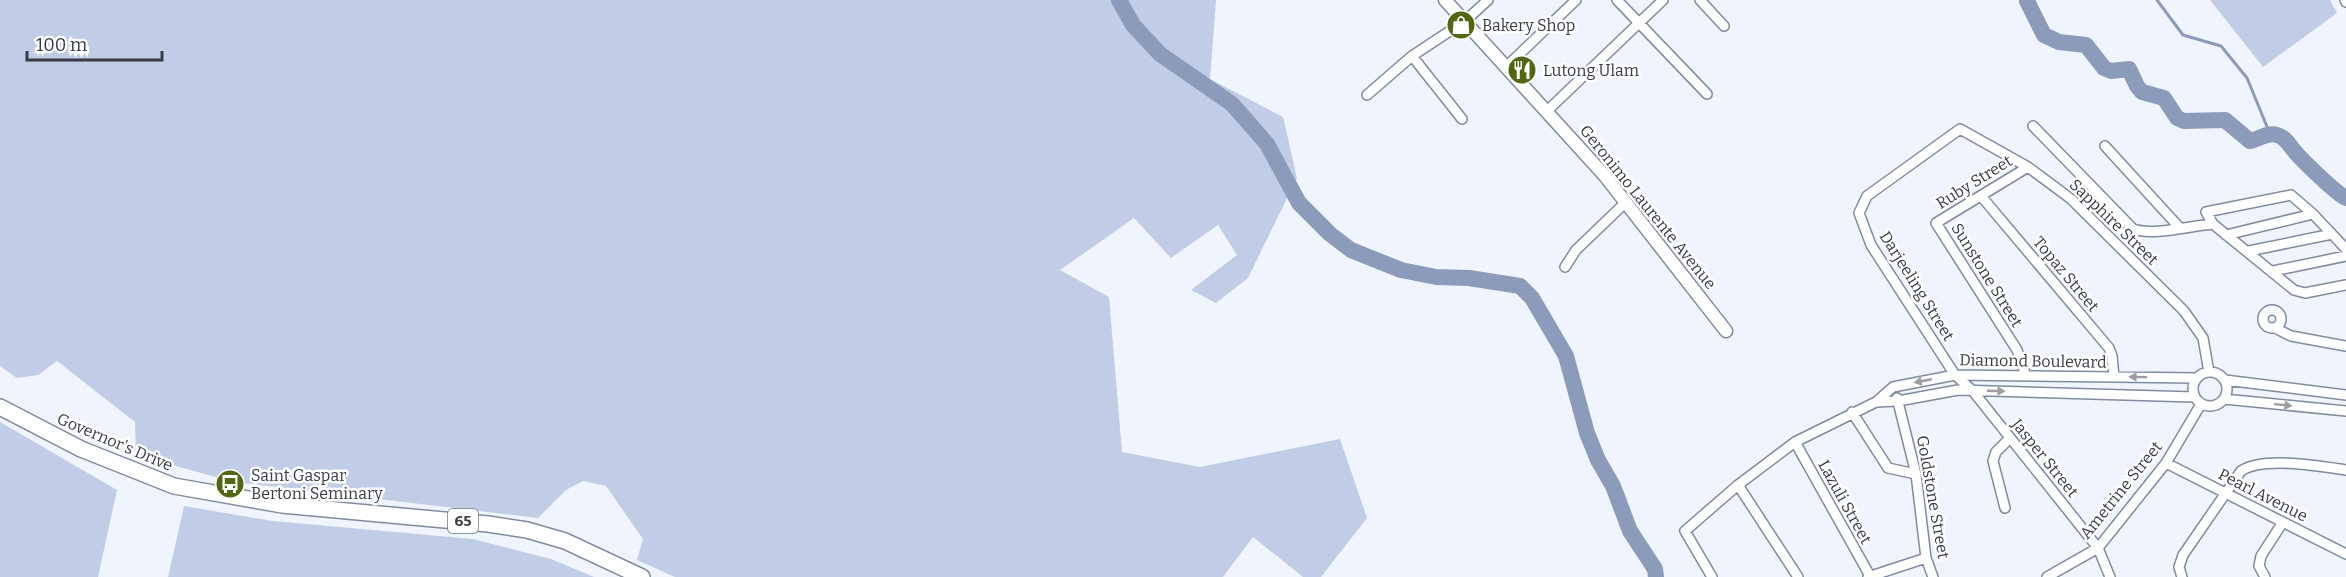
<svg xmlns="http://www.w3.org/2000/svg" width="2346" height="577" font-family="Bitter,serif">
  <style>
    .green { fill: #c1cde6 }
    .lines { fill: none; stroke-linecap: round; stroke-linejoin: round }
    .stream { stroke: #8d9bba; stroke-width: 3 }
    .river { stroke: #8d9bba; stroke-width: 16 }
    .minor-casing { stroke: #808ba2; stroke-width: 12 }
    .tertiary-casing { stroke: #808ba2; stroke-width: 15 }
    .trunk-casing { stroke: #808ba2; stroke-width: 18 }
    .minor { stroke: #fff; stroke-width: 9 }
    .tertiary { stroke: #fff; stroke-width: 12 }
    .trunk { stroke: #fff; stroke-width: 15 }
    .oneway { fill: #9a9da2 }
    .labels { text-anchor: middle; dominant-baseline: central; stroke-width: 5; stroke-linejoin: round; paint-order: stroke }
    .shield { fill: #fff; stroke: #72767d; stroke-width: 1.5 }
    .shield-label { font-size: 15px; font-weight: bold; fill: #363b45 }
    .poi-label { font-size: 16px; fill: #363b45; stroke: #fff; text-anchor: start }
    .street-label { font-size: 16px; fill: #363b45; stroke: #fff }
  </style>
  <rect width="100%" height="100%" fill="#eff4fe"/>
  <path class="green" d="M0,0H1216L1210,79L1283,117L1297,178L1248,278L1216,303L1191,290L1237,255L1218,225L1171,258L1134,218L1060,270L1109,297L1122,452L1200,467L1340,439L1367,518L1321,577H1303L1253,537L1223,577H675L637,560L643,539L606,486L583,481L566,490L538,518L234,482L136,455L135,422L57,361L38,375L17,378L0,366Z
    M2210,0H2330L2337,13L2263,67Z
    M0,422L117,490L98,577H0Z
    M184,506L273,521L473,539L551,559L594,577H168Z"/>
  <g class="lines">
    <path class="stream" d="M2025,0L2027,1
      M2157,0L2183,35L2221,46L2247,78L2270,134"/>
    <path class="river" d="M1119,0L1133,25L1160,54L1232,104L1267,144L1299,203L1330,234L1351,250L1401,270L1436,277L1469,278L1520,286L1532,298L1566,356L1587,433L1598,460L1613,486L1630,531L1655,569L1656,577
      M2027,1L2044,35L2059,42L2086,45L2104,68L2111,71L2129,69L2137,86L2142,92L2164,98L2177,118L2184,121L2225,120L2250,141C2259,139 2268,132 2277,135C2286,137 2291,148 2297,154C2305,163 2337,194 2346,198"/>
    <g class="minor-casing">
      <path id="minor" d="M1617,0L1707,94
        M1700,0L1724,26
        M2345,0L2346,2
        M1412,56L1462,119
        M1507,66L1576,0
        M1367,95L1412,56L1465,21L1488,0
        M1547,111L1663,0
        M2033,126L2133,229C2153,236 2189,226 2213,224L2294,290L2305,293L2346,285
        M2105,146L2179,227
        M1981,196L2109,348L2112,356L2114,377
        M2213,224L2206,212L2291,195L2313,214
        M2226,235L2313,214L2346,249
        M2249,251L2332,234
        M1565,267L1576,250L1625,203
        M2273,271L2346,256
        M2263 319a9 9 0 1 1 18 0a9 9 0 1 1-18 0Z
        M2275,328L2291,336L2346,346
        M2193 389a17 17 0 1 1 34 0a17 17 0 1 1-34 0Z
        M2026,376L2017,350L1936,223L2028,167
        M2225,380L2346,395
        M1897,398L1916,474L1926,558L1933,577
        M2224,399L2346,411
        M1876,402L1898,401L1958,390L2194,397
        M1852,412L1888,468L1916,474
        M1795,442L1870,576
        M2166,463L2346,554
        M1738,485L1798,577
        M2005,508L1993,461L1996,452L2010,438
        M1712,577L1685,531L1738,485L1795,442L1876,402L1893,387L1955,375L2196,378
        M1868,577L1926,558
        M2047,577L2098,548L2166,463L2201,404
        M2110,577L2098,548L1972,390L1955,375L1871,245L1859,213L1867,196L1960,129L2028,167L2071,199L2184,311L2203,338L2209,372
        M2182,577L2179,567L2183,555L2241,471C2263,456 2320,466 2346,470
        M2265,577L2259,566L2261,556L2283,522"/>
    </g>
    <g class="tertiary-casing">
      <path id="tertiary" d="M1445,0L1605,176L1726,331"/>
    </g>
    <g class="trunk-casing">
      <path id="trunk" d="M0,407L81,449L174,486L282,505L488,524L527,530L565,541L642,577"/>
    </g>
    <use href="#minor" class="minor"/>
    <use href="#tertiary" class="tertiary"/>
    <use href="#trunk" class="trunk"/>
  </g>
  <defs><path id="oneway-solid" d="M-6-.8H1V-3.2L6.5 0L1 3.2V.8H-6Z" transform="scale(1.5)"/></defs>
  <g class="oneway">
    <use href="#oneway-solid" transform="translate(2138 377) rotate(-179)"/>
    <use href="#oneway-solid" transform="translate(1923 381) rotate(169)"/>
    <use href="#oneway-solid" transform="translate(1996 391) rotate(2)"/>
    <use href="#oneway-solid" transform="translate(2283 405) rotate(6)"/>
  </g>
  <defs>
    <g id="shop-disc" transform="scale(1.5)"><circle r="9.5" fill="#536611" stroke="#fff"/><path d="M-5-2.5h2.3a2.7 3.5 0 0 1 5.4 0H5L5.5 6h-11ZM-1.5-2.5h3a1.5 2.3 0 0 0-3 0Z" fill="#fff"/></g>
    <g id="restaurant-disc" transform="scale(1.5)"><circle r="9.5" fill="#536611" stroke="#fff"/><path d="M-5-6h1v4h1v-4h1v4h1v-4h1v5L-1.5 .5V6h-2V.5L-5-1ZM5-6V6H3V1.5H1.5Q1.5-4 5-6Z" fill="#fff"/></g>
    <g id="bus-disc" transform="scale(1.5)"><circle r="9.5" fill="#536611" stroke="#fff"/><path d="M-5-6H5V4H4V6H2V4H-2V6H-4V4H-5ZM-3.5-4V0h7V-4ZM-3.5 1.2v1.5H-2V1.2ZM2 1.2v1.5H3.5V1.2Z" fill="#fff"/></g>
  </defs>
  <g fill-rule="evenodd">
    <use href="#shop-disc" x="1461" y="25"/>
    <use href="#restaurant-disc" x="1522" y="70"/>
    <use href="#bus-disc" x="230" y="484"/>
  </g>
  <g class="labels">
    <rect class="shield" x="448" y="509" width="30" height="24" rx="4.5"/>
    <g class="shield-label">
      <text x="463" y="521">65</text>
    </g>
    <g class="poi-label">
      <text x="1482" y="25">Bakery Shop</text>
      <text x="1543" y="70">Lutong Ulam</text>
      <text x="251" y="475">Saint Gaspar<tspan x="251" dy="18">Bertoni Seminary</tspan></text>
    </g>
    <g class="street-label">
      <text transform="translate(1974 182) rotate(-32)">Ruby Street</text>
      <text transform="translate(1648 207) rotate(51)">Geronimo Laurente Avenue</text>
      <text transform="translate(2114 222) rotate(44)">Sapphire Street</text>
      <text transform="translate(2066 274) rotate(50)">Topaz Street</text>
      <text transform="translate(1987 275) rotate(58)">Sunstone Street</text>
      <text transform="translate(1917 286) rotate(58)">Darjeeling Street</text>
      <text transform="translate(2033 361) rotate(1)">Diamond Boulevard</text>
      <text transform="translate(115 442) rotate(23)">Governor's Drive</text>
      <text transform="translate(2045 458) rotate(51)">Jasper Street</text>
      <text transform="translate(2121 490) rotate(-51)">Ametrine Street</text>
      <text transform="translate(2263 495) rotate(27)">Pearl Avenue</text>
      <text transform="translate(1933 497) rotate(80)">Goldstone Street</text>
      <text transform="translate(1845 502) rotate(61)">Lazuli Street</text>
    </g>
  </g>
  <path d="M27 51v9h135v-9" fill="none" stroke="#363b45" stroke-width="3"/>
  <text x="36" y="51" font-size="18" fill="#363b45" stroke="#ffffff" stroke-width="4.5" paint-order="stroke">100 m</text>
</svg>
